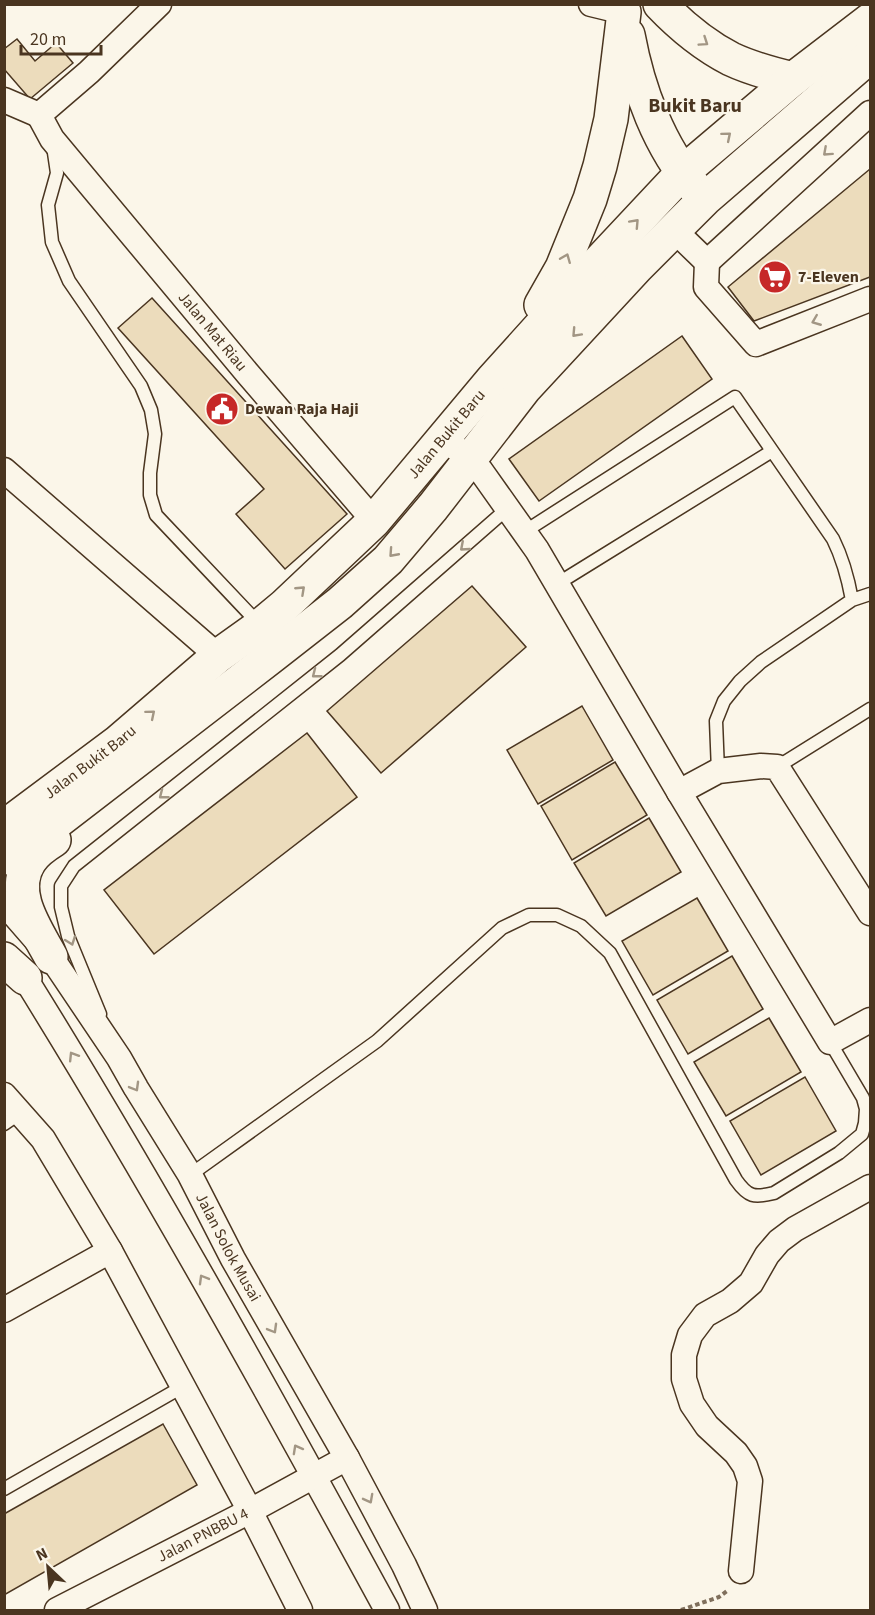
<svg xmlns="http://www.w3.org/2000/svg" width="875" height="1615" font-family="'Source Sans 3',sans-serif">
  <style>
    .building { fill: #ecdcbc; stroke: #4a3520; stroke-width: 1.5 }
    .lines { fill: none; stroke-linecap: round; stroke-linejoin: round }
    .lane-casing { stroke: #4a3520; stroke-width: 15 }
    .street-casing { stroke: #4a3520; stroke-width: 27 }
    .secondary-casing { stroke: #4a3520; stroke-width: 36 }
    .path { stroke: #7f6f5c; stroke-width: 4; stroke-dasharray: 4.5 3; stroke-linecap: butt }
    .lane { stroke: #fbf6e9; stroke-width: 12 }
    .street { stroke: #fbf6e9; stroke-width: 24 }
    .secondary { stroke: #fbf6e9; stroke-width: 33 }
    .oneway { stroke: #a29684 }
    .labels { text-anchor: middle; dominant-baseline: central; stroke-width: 4.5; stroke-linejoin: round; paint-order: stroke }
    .poi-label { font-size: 16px; font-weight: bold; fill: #4a3520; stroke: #fbf6e9; text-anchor: start }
    .street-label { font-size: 16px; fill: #4a3520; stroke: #fbf6e9 }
    .quarter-label { font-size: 20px; font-weight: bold; fill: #4a3520; stroke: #fbf6e9 }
  </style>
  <rect width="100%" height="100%" fill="#fbf6e9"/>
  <path class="building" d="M17,39L35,61L56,43L73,63L30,99L4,69V49Z
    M870,169V277L754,321L728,287Z
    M152,298L347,514L285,569L236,514L264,489L118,328Z
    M682,336L712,379L539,501L509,459Z
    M472,586L526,647L381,773L327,711Z
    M582,706L613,760L538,804L507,750Z
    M307,733L357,797L154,954L104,890Z
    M615,762L647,815L572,860L541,806Z
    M649,818L681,872L606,916L574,863Z
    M697,898L728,951L653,995L622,941Z
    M732,956L763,1009L688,1054L657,1000Z
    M769,1018L801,1072L726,1116L694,1062Z
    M805,1077L836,1131L761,1175L730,1121Z
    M163,1424L197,1485L4,1595V1514Z"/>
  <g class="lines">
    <g class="lane-casing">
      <path id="lane" d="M53,146L57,173L48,205L52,242L69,281L141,386L151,410L155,434L150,473V495L156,515L259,624
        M524,532L735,397L833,539C843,559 848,578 852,600L761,662L740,681L724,701L716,721L718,771
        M557,584L772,451
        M852,600L870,594
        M777,767L870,709
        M100,1014L68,936L61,907V886L74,866L340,655L508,508
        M4,1124L20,1113
        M190,1175L377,1041L502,928L529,915H557L581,926L610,953L736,1180C748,1197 754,1198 774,1193L839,1153L862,1134L865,1123L866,1109L863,1098L830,1042
        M4,1489L182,1387"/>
    </g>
    <g class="street-casing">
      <g id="street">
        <path d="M591,4L624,12"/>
        <path d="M4,100L39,115L89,72L159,4"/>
        <path id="s1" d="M39,115L52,139L248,374L374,521"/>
        <path d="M674,230L707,262L870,113"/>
        <path d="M707,262L706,287L756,344L870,299"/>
        <path d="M442,438L471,459L481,471L537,550L679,792L830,1042L870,1020"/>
        <path d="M4,470L218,656"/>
        <path d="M679,792L718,771L761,766L777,767L870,913"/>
        <path id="s2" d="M4,903L51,957L119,1058L136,1088L190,1175L233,1259L347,1458L404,1565L425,1610"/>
        <path d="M15,966L25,978C153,1184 271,1397 387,1610"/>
        <path d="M4,1095L43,1139L110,1251L250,1511L300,1610"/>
        <path d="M4,1310L110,1251"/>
        <path d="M741,1571L750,1481L745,1466L736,1453L707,1426L692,1404L684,1379V1355L690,1335L705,1315L730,1301L751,1283L767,1255L779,1241L795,1229L870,1187"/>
        <path id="s3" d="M57,1610L250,1511L347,1458"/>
      </g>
    </g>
    <g class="secondary-casing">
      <g id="secondary">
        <path d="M660,4C681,26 704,45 731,59C750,68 772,74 793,79"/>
        <path d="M628,35C638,89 659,147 696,189"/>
        <path d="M541,305L562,268L590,199L600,166L611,119L624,12"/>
        <path id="s4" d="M4,827L118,742L218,656L260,626L284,606L374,521L492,380L593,268L682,173L793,79L870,20"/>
        <path d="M4,858L53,825L271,657L340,603L388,560L433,507L525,388L637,267L705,199L870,56"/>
        <path d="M51,957C36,929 9,892 30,861C35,853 46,845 54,840"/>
        <path d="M4,959L25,978"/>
      </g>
    </g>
    <path class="path" d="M681,1610L719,1597L727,1591"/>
    <use href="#lane" class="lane"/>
    <use href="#street" class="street"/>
    <use href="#secondary" class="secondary"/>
  </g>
  <defs><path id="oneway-chevron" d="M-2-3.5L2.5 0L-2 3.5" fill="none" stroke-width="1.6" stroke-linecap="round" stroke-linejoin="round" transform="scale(1.5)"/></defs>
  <g class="oneway">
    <use href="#oneway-chevron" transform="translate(704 42) rotate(34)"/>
    <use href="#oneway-chevron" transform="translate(727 136) rotate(-40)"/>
    <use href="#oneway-chevron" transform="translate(827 152) rotate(138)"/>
    <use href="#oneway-chevron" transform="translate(635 223) rotate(-47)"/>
    <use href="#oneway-chevron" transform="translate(566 258) rotate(-68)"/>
    <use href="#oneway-chevron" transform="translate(816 321) rotate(158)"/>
    <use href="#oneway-chevron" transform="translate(576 333) rotate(133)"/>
    <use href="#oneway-chevron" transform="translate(464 547) rotate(139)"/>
    <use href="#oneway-chevron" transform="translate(393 553) rotate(132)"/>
    <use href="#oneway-chevron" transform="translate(301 590) rotate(-43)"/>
    <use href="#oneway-chevron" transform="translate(316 674) rotate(142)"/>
    <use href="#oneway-chevron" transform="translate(151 714) rotate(-40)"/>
    <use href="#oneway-chevron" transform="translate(163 795) rotate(142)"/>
    <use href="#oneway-chevron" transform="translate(71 941) rotate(70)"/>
    <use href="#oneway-chevron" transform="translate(73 1056) rotate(-122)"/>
    <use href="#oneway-chevron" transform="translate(135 1087) rotate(60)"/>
    <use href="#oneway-chevron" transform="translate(203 1279) rotate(-120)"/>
    <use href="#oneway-chevron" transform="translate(273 1329) rotate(60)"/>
    <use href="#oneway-chevron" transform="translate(297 1449) rotate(-119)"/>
    <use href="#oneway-chevron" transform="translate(369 1499) rotate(62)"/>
  </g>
  <defs>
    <g id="supermarket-disc" transform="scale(1.725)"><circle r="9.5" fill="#c62828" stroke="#fbf6e9"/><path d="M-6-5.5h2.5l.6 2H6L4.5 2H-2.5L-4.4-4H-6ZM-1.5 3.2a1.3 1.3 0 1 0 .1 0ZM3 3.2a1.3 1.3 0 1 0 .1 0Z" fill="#fff"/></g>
    <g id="civic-disc" transform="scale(1.725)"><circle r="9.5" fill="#c62828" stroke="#fbf6e9"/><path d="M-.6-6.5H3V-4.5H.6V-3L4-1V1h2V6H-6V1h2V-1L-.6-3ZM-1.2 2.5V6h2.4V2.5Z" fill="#fff"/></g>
  </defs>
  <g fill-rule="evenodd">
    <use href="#supermarket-disc" x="775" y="277"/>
    <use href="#civic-disc" x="222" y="409"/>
  </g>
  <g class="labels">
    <g class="poi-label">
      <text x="798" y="277">7-Eleven</text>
      <text x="245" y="409">Dewan Raja Haji</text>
    </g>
    <g class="street-label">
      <text stroke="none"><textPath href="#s1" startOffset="278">Jalan Mat Riau</textPath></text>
      <text stroke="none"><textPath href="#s4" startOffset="594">Jalan Bukit Baru</textPath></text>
      <text stroke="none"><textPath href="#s4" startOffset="108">Jalan Bukit Baru</textPath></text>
      <text stroke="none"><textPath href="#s2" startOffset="412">Jalan Solok Musai</textPath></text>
      <text stroke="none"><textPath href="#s3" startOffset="164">Jalan PNBBU 4</textPath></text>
    </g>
    <g class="quarter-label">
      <text x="695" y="106">Bukit Baru</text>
    </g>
  </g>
  <rect width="875" height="1615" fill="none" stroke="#4a3520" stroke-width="12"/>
  <g transform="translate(48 1567) rotate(334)" stroke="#fbf6e9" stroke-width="4.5" paint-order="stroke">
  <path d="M0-4.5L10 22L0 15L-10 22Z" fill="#4a3520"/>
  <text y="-9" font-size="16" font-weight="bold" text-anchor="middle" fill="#4a3520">N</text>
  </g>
  <path d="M21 45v9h80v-9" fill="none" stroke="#4a3520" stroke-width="3"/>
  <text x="30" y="45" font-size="18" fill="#4a3520" stroke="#fbf6e9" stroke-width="4.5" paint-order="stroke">20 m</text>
</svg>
